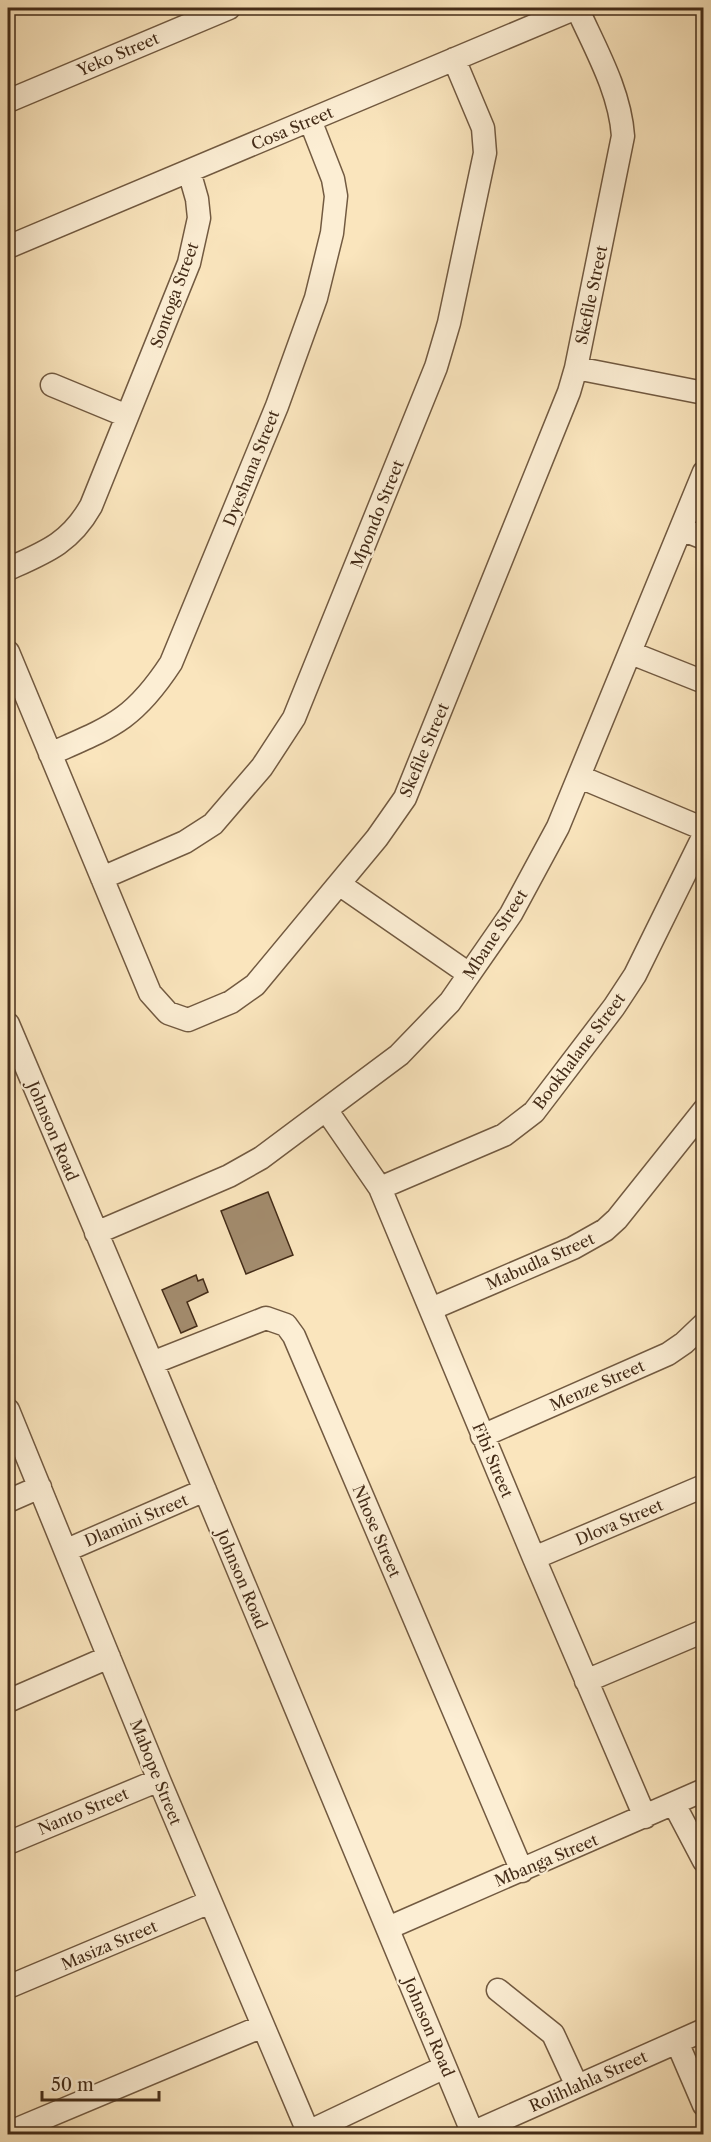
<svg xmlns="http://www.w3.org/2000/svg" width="711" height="2142" font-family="'Libre Caslon Text',serif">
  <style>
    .building { fill: #a38c6e; stroke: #442c18; stroke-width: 1.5 }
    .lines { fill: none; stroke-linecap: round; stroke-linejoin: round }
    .minor-casing { stroke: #725a41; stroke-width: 25 }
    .minor { stroke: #fceed4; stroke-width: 22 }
    .labels { text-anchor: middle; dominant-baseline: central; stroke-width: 4.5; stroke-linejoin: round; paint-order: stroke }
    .street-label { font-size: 16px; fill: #442c18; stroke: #fceed4 }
  </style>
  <rect width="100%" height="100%" fill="#fae5bd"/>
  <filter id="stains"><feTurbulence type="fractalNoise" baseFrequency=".00333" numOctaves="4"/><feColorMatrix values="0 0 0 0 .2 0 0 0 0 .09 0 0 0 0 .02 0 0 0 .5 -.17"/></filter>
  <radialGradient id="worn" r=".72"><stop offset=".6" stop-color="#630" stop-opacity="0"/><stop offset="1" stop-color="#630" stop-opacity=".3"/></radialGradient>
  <path class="building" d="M268,1192L293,1255L246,1274L221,1211Z
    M196,1275L198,1281L203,1279L208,1292L187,1302L197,1326L181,1333L162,1290Z"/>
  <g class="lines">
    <g class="minor-casing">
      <path id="minor" d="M8,101L229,8
        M8,247L576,8
        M576,368L704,393
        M52,385L127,416
        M681,529L704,538
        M8,569C46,552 70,543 91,506L189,263L199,218L197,199L189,171
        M8,652L150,993L168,1013L188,1020L231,1002L255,985L377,838L405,798L569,392L576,368L623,136C620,91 595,48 577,8
        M631,653L704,682
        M50,754C111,727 133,721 171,663L277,406L316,298L332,233L336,196L333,179L310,120
        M580,777L704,829
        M102,878L185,842L213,824L262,767L294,718L436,367L449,323L485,153L483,128L454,59
        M339,884L469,974
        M8,1024L152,1363L473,2134
        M327,1111L380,1188L534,1558L645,1817
        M380,1188L504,1135L534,1112L614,1007L635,975L704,835
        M96,1233L229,1176L261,1158L399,1055L450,1002L511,914L558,827L704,472
        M431,1309L573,1248L605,1230L617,1219L704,1110
        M152,1363L266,1318L286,1325L294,1336L522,1871
        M8,1410L159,1780L309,2134
        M482,1436L668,1354L684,1343L704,1324
        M8,1501L40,1487
        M67,1550L205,1490
        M534,1558L704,1486
        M586,1681L704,1631
        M8,1701L109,1657
        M674,1804L704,1861
        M8,1843L159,1780
        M388,1928L704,1790
        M8,1987L210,1902
        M498,1990L553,2034L577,2086
        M677,2042L704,2105
        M8,2133L263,2026
        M472,2133L704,2030
        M304,2134L445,2067"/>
    </g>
    <use href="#minor" class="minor"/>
  </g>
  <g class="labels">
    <g class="street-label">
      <text transform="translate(118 54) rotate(-23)">Yeko Street</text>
      <text transform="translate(292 128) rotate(-23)">Cosa Street</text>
      <text transform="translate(174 295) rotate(-70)">Sontoga Street</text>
      <text transform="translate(591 295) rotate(-78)">Skefile Street</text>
      <text transform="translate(251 468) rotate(-68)">Dyeshana Street</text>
      <text transform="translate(377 514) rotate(-68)">Mpondo Street</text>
      <text transform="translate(424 750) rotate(-67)">Skefile Street</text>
      <text transform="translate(495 934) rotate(-57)">Mbane Street</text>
      <text transform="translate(579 1051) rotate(-53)">Bookhalane Street</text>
      <text transform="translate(53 1131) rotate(67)">Johnson Road</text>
      <text transform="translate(540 1261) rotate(-24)">Mabudla Street</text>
      <text transform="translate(597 1385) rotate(-24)">Menze Street</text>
      <text transform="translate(493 1460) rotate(67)">Fibi Street</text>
      <text transform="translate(136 1520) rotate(-23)">Dlamini Street</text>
      <text transform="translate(619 1522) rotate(-23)">Dlova Street</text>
      <text transform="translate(377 1531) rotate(67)">Nhose Street</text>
      <text transform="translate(242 1579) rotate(67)">Johnson Road</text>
      <text transform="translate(156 1772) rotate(68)">Mabope Street</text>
      <text transform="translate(83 1811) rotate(-23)">Nanto Street</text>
      <text transform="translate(546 1860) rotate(-23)">Mbanga Street</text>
      <text transform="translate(109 1945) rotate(-23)">Masiza Street</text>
      <text transform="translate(429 2027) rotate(67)">Johnson Road</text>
      <text transform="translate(588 2081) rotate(-24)">Rolihlahla Street</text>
    </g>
  </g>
  <rect width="711" height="2142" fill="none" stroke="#fae5bd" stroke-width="30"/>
  <rect x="9" y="9" width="693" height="2124" fill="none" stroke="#442c18" stroke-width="3"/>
  <rect x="15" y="15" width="681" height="2112" fill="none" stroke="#442c18" stroke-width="1.5"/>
  <path d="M42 2091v9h117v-9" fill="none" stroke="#442c18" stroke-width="3"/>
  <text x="51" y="2091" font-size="18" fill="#442c18" stroke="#fceed4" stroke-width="4.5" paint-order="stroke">50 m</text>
  <rect width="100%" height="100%" filter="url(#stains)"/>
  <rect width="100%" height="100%" fill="url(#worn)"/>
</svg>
